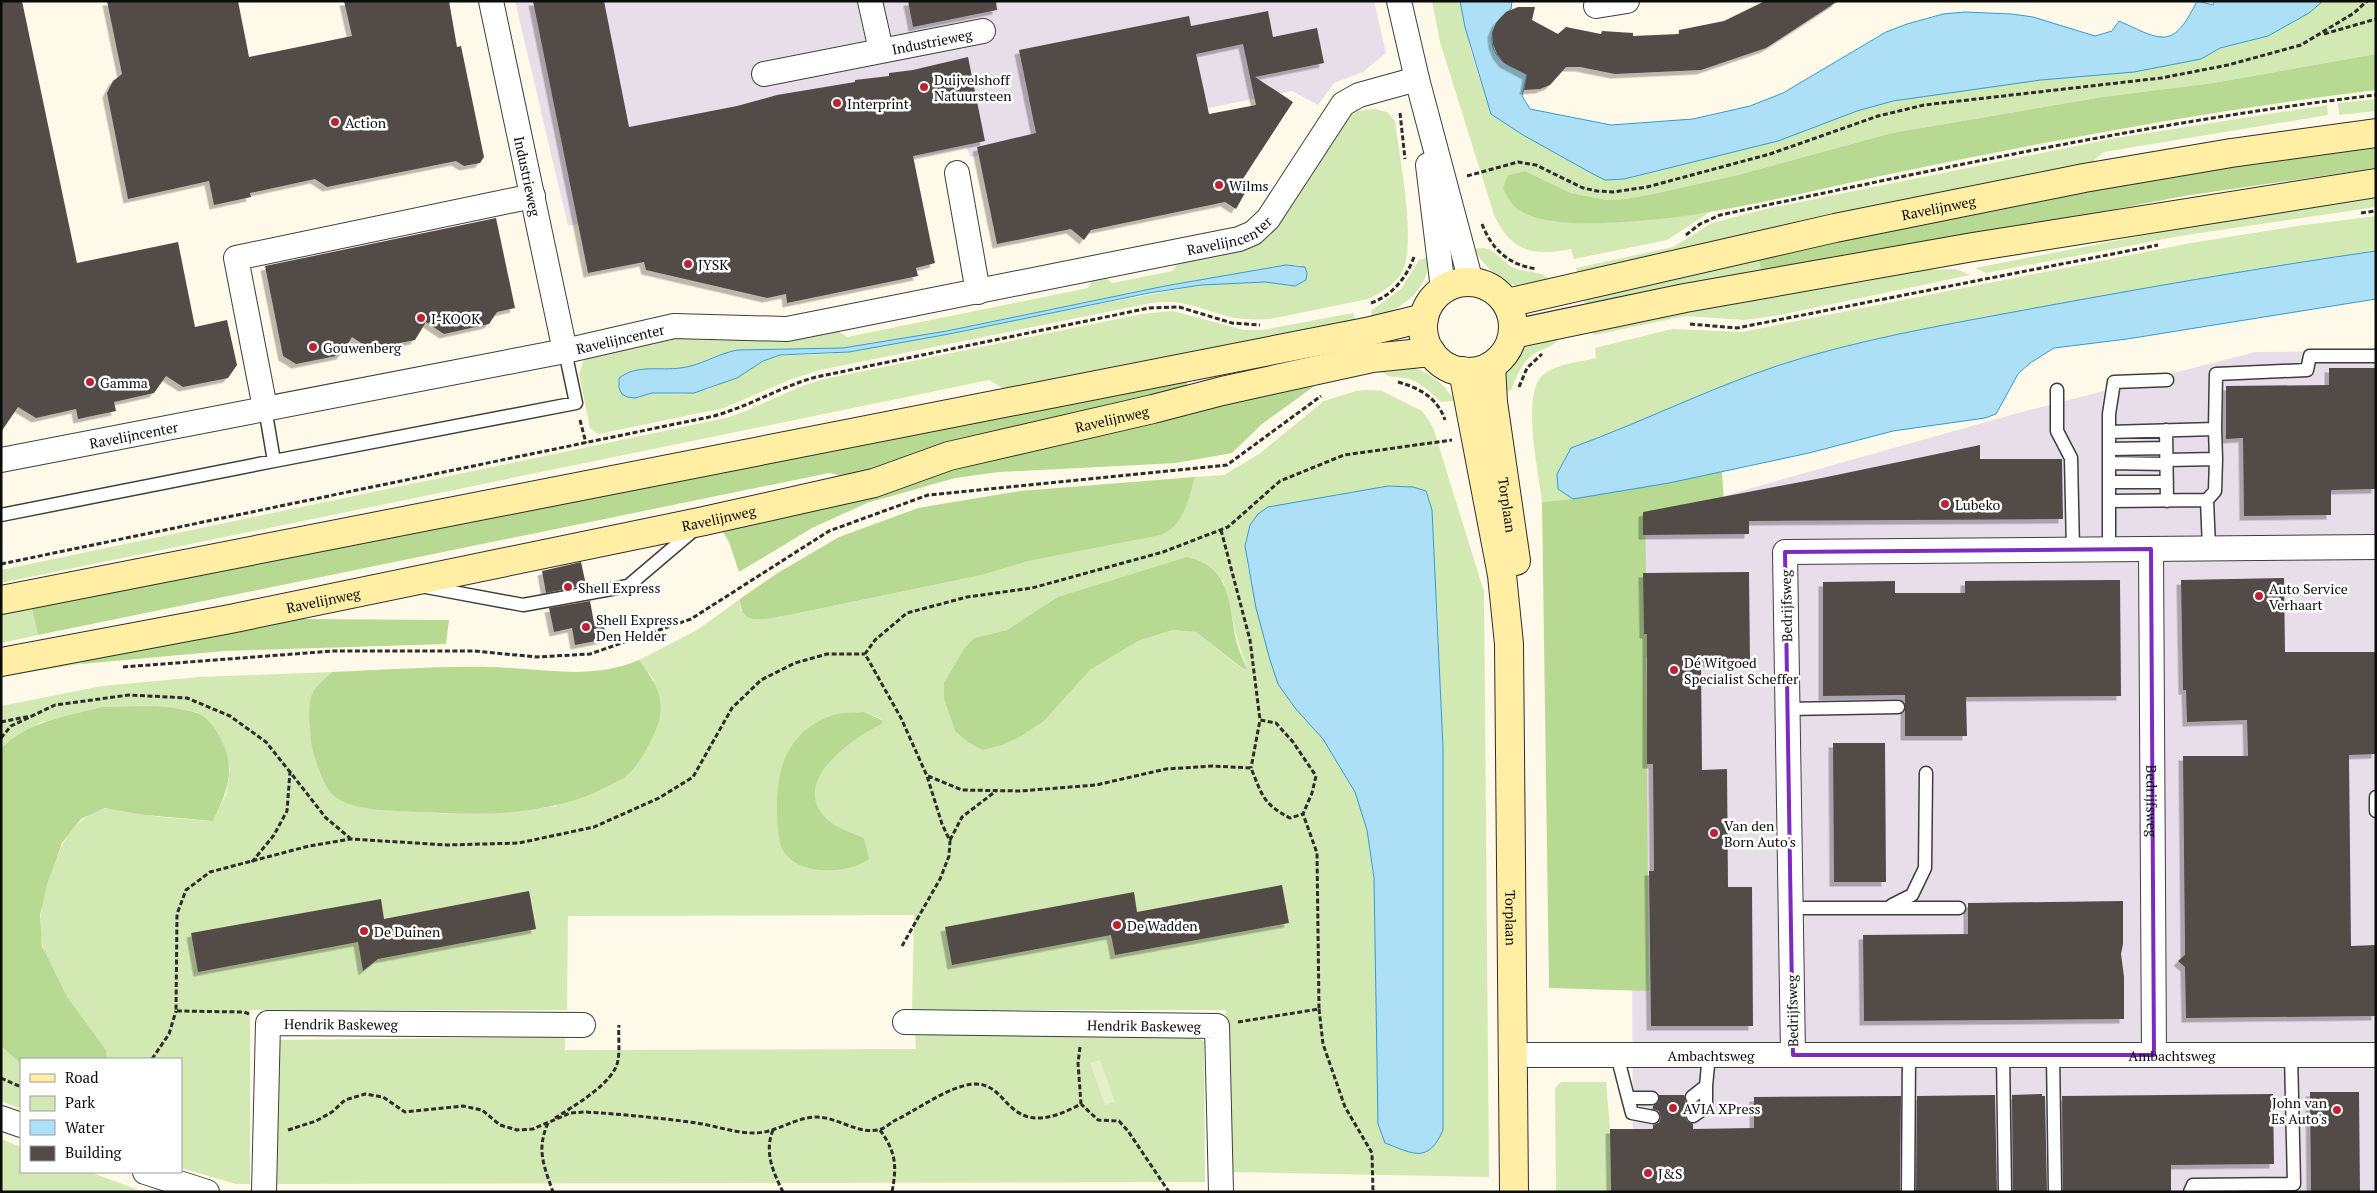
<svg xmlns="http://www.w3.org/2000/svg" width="2377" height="1193" font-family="'PT Serif',serif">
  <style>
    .industrial { fill: #e8deea }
    .green { fill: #d3e9b3; fill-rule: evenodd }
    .forest { fill: #b7d992 }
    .pitch { fill: #e4f0c5 }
    .water { fill: #ade0f6; stroke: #349bce }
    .building { fill: #534b47; fill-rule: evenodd; filter: url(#shadow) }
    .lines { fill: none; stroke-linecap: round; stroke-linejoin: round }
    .lane-casing { stroke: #3e3e3e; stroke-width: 15 }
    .street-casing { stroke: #3e3e3e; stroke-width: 26 }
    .secondary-casing { stroke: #2d2d2d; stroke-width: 30 }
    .path { stroke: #2d2d2d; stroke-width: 3; stroke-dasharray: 5 2.5; stroke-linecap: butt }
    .lane { stroke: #fff; stroke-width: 12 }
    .street { stroke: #fff; stroke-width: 24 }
    .secondary { stroke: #ffeea4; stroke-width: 28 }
    .marked { fill: none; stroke: #7b2cbf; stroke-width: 4; stroke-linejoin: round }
    .poi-dot { fill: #bb2335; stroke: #fff; stroke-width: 2 }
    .labels { text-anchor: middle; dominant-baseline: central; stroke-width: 5; stroke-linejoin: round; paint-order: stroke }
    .street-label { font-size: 14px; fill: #0b0b0b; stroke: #fff }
    .poi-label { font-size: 14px; fill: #0b0b0b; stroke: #fff; text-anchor: start }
  </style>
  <defs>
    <filter id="shadow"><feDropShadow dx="-4.5" dy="4.5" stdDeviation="0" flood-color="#0004"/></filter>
  </defs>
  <rect width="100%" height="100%" fill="#fff9e9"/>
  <path class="industrial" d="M515,1H1374L1386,53L1363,72L1334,83L1318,105L1292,91L971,157L966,147L568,226Z
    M2376,351V1192H1633L1632,933L1624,524L2018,413L2255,352Z"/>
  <path class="green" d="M1432,1H1460L1471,51L1491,114L1523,135L1593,174L1606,180L1624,179L1778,141L1857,111L1893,101L2041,80L2134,72L2201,59L2220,48L2268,36L2309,13L2323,1H2376V54L2213,83L2102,97L1892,133L1738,175L1653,194L1625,199L1607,200L1571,193L1525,171L1508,175L1553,221L1602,223L1710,212L1667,240L1574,259L1571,249C1533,256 1512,253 1494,215L1440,42Z
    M2376,99V111L2339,115L2338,103Z
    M2327,105L2328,115L2104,152L2083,170L1579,281L1576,268L1673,247L1712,223L1770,208L2116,138Z
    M1375,109L1387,112L1395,121C1399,154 1418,248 1401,274C1393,286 1381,293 1368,299L1270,319C1255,320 1241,320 1227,316C1197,308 1184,299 1151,303L820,370L789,380L724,408L598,434L590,428L579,374L585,357L669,335L803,337L838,331L847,337L1088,288L1092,280L1105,277L1112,283L1173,271L1177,263L1237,250L1346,118L1357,111ZM1286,265H1301L1295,286L1265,282L1201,285L829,354L772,356L737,378L706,390L679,394L652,393L635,398L618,381C625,365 662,370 677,369C698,367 716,354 737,350L843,348L947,331L1165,286Z
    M2376,198V207L2180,236L1986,273L1975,268L2182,228Z
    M2376,216V251C2264,267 2153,286 2042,307C1963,321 1885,335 1809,356C1727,379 1651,419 1571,448L1557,474L1558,489L1573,499L1542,502C1539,473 1520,391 1544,374C1559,363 1579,362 1596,358L1595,348L1672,329L1742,332L2191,243L2297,226Z
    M1482,248C1494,248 1502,261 1512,267C1524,273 1542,270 1550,280C1542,282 1531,287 1523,287C1501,284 1485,267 1474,249Z
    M1757,254L1763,276L1586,307L1583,294Z
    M1428,257C1431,291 1398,311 1370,320L1372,310L1401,289L1419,260Z
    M1956,269L1970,275L1774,316L1744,320L1686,316L1594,335L1589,326L1890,271Z
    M1173,311L1244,330H1262L1353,313L1357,322L1006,390L989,380L1,583V570L726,418C758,408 787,390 820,380L1142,314Z
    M1560,337C1555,347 1543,348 1534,354C1521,363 1517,376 1511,390L1505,393L1502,380C1508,365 1517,347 1533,340C1540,336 1552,338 1560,337Z
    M1406,365C1428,371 1443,382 1455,401L1441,402C1430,393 1423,383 1409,379C1398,376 1386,379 1380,369Z
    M1367,390L1382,391L1422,411L1433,427L1484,592L1489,1177L1232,1172L1226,1010H912L914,915L568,916L567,1010H250V1184H236L181,1168V1059H107L106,1050C76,1013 34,964 41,913C43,894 50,877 56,859C65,836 79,816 104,809C115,806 133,813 145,815C167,818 190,819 213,821L227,792L230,766L199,713L177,708L101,707L40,723L1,749V706L102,686L199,677L332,672L312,693L352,805C420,816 489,816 556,806L654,680L639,660L697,630L740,599V610L757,620L789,615L982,575L1184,511L1195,477L1224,475L1259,454L1324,401L1356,391ZM1388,486L1413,487L1426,492L1437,602L1443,747V1130L1426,1153H1410L1367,830L1355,792L1323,739L1295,708L1278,684L1270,660L1247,564L1268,507ZM1223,580C1232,610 1235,641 1248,669L1241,668L1196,632L1173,630L1138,641L1090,670L1044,721L955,731L944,699L974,638L1007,630L1027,618ZM864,712L882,719V724C853,738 788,781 826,818C836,828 851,832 864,838L777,810L835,715Z
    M31,605L38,635L1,643V613Z
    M96,650L81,664L1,677V670Z
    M1175,1030L1204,1041L1205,1182L277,1184L278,1040L565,1037V1050L916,1049L915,1032Z
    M1,1046L21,1064V1109L1,1101Z
    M1561,1082H1606L1610,1129L1611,1192H1556L1555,1088Z
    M1,1139L21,1147V1172H90L144,1192H1Z"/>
  <path class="forest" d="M2376,54V90C2219,109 2064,138 1909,170C1810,190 1704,221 1603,223C1580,224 1533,224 1515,207C1510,202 1506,195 1503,188L1508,175L1525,171L1571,193L1607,200L1625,199L1653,194L1738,175L1892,133L2102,97L2213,83Z
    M2376,137V168L2184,196L1763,276L1757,254L1847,233Z
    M1187,374V392L848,477L829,473L38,635L31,605Z
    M1324,379L1262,424L1232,453L1176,463L999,472L955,478L867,503L812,528L739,572L729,542L720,527L1189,408Z
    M1722,472L1724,502L1645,515L1647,628L1673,657H1646L1649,991L1549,988L1542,502L1573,499Z
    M1195,477C1188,499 1184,527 1160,535L1028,561L982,575L789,615C768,618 740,629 740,599L776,574L839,537L918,508L1020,491Z
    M1187,557C1238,569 1226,613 1240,652C1242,658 1245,664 1248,670L1242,668L1196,632L1173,630L1138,641L1090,670L1044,721L1021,736L1002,745L983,750L968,742L955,731L944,699V683L964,649L974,638L1007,630L1058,597Z
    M266,616L299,619L449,620L446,644L224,651L81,664L96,650Z
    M639,660C661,689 669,708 650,742C644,754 637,767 626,776C622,780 615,782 610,785C552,817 481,815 417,812C394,810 351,812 333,795C323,786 312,753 311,740C310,725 307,708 312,694C315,687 326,678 332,672C384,670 437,666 489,667C540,668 590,681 639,660Z
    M101,707C131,707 168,703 197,713C204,715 212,724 216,731C238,765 229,788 213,821L145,815L105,808L81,819L62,843L47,885L40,915L42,946L67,997L106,1050L107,1059H21V1064L1,1046V749C28,721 65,717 101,707Z
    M864,712L882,720V724C853,738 789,781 826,818C836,828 851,832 864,838L869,859C847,875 793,877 781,846C777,834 777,814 777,800C778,761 793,728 834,715C843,712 855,713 864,712Z"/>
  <path class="pitch" d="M1100,1060L1115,1102L1105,1105L1090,1063Z"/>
  <path class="water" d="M1460,1H1512L1511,9C1482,28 1487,62 1521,70L1530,62L1522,96L1530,109L1611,125L1693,119L1715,114L1750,106L1783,93L1886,32L1907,24L1943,14L1965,12L2012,14L2033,17L2095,36L2112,31L2119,21C2163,41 2173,50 2197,1L2213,5L2214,1H2323L2309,13L2268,36L2220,48L2201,59L2134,72L2041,80L1893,101L1857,111L1778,141L1624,179L1605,180L1593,174L1523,135L1491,114L1465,27Z
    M2376,251V299L2127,339L2054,348L2030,363L2018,374L1996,414L1985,418L1893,431L1809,453L1669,483L1573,499L1558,489L1557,474L1571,448C1651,419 1727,379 1809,356C1887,334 1966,321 2046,306C2155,286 2265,267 2376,251Z
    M1286,265L1305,267L1307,273L1306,280L1295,286L1265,282L1201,285L1149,293L949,334L849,352L780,355L763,361L737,378L694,393H652L635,398L627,397L622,394L619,388V378C637,364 660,371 680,368C700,366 717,354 737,350L843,348L947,331L1165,286Z
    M1388,486L1413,487L1426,491L1432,510L1443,747V1130C1428,1164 1414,1154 1385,1143L1378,1124L1374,878L1367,830L1355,792L1323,739L1295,708L1278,684L1270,660L1256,608L1245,546L1250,525L1258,514L1268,507Z"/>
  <path class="building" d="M1,1H22L77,263L178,242L195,327L227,320L237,365L228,378L183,387L166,376L154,393L114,402L116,411L78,419L76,409L36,418L18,407L1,432Z
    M107,1H238L249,57L352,36L344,1H449L457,47L461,46L484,157L480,163L464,166L456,161L327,187L315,179L250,193L251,197L214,205L209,181L128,199L107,93L113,81L122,74Z
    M533,1H604L629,127L737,106L777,95L855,82V80L889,76V73L913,70L968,57L985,141L913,156L935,263L916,268L918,276L787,303L786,294L767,298L646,270L644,262L588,273Z
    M908,1H996L997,10L913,27Z
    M1765,1H1838L1766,48L1701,70L1615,74L1580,67H1566L1550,85L1540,89L1524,90L1527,75L1504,63L1497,54L1493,44L1492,33L1496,23L1506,12L1518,7H1535L1532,20L1558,34L1566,27L1601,34L1602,31L1633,33V36L1679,34V30L1724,21Z
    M1268,11L1273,37L1317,28L1324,63L1255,77L1293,102L1237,188L1245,193L1236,209L1225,202L1091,230L1084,240L1071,229L997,244L977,147L1036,133L1019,50L1189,16L1191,26ZM1243,44L1256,105L1209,114L1196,54Z
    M496,218L515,308L497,312L489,324L444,334L426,322L415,340L370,349L352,337L341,355L296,364L283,356L265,266Z
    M2329,368H2376V489L2331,490V515L2244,516L2243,438L2226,439V386L2329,385Z
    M1980,445V459H2062L2063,519L1749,521V534L1643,535V512L1822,478Z
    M581,562L586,585L546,593L542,571Z
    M1749,572L1750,662L1701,663L1702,770L1727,769L1728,887H1752L1753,1026H1651L1649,871H1654L1653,764H1647V634H1644L1643,573Z
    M2284,578L2285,652H2376V754L2349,755L2351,946L2376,945V1016L2186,1018L2185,967L2178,961L2185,955V949L2183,756H2248L2247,720L2187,722L2186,690H2183L2181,580Z
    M2120,580L2121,696L1966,697L1967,736H1905V695L1823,696V582L1895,581V593H1965V581Z
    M590,601L594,623L603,621L606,639L575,645L572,628L554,632L549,608Z
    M1833,743H1885L1886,882H1834Z
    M1282,885L1289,923L1115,955L1111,935L952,965L945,927L1134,892L1137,912Z
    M529,891L536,929L378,959L363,971L358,942L198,972L191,933L381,899L384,919Z
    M2123,901V944L2121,954L2124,977V1019L1864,1021L1863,935L1968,934V903Z
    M2310,1092H2359L2360,1192H2311Z
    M2042,1094V1096H2045L2047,1192H2013L2012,1095Z
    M2273,1094L2274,1164L2171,1165V1192H2063L2062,1096Z
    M1659,1095H1684L1686,1102L1693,1105L1685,1116L1687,1121L1693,1124V1129L1754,1128V1097L1901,1096L1900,1192H1611L1610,1129H1653V1125L1659,1123L1661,1118L1659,1111L1653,1109V1106L1659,1102Z
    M1995,1095L1997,1192H1916L1917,1096Z"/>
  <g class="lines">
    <g class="lane-casing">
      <path id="lane" d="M2057,390V431L2071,458L2073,550
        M2215,429L2216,374L2307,370L2310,356H2376
        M2166,430L2167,501
        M2109,432L2215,429L2216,459
        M2109,449L2166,448
        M2166,460L2216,459L2215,491L2207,500L2209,548
        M274,461L576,403L565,351
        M2109,463L2166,464
        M2109,482H2167
        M2109,501L2207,500
        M1,515L274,461L265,408
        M2109,549V414L2114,382L2167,380
        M426,587L523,605L628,586L694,530
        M1787,709L1898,707
        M2376,797V811
        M1892,905L1912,895L1925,868L1926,773
        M1790,908H1959
        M1617,1055L1628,1098H1652
        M2003,1055L2005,1192
        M2053,1055L2055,1192
        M1692,1097L1706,1086L1709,1055
        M1628,1098L1632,1113L1653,1117
        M1693,1116L1706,1107V1086
        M1908,1192L1909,1055
        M2190,1192L2193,1185L2294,1184L2291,1055"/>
    </g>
    <g class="street-casing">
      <g id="street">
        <path id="s1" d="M491,1L565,351"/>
        <path d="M870,1L881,50"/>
        <path d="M1399,1L1417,79L1471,282"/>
        <path d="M1596,6L1627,1"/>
        <path id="s2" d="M764,74L983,31"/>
        <path d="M1428,165L1443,289"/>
        <path d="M957,173L978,292"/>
        <path d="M265,408L236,258L533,196"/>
        <path id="s3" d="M1,460L565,351L674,326L787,329L1239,239L1253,233L1268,219L1343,104L1359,95L1417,79"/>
        <path id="s4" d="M2151,549L2154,1055"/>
        <path id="s5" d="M905,1022L1217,1026L1221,1192"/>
        <path id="s6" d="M1513,1055H2376"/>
        <path d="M1793,1055L1785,552L2376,547"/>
        <path d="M1,1118L21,1125"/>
        <path d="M145,1172L207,1192"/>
        <path id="s7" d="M264,1192L268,1023L583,1025"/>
      </g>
    </g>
    <g class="secondary-casing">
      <g id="secondary">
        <circle cx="1468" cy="327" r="45"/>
        <path id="s8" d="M1507,303L1835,228L2084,178L2231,153L2376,133"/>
        <path d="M1513,334L1685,298L1973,247L2376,183"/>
        <path id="s9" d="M1491,366L1493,402L1516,561"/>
        <path id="s10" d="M1463,371L1502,575L1509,644L1514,1192"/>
        <path d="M1,600L1366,332L1424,318"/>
        <path id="s11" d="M1,662L230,619L704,521L874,483L949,456L1153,409L1222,391L1372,358L1431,352"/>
      </g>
    </g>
    <path class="path" d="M2324,34L2376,19
      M1400,113L1405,159
      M1467,176L1518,162L1536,165L1583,188L1597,191L1613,192L1647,187L1770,154L1878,116L1924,105L2161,78L2228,65L2301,45L2354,13L2367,1
      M2361,213L2376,211
      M1482,224C1492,250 1509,265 1537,269
      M1686,235L1700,224L1720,215C1938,169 2155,121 2376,95
      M1371,303C1393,295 1406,278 1414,257
      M1690,324L1737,328L2158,245
      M1398,382C1419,388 1437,397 1445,420
      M1519,387L1527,368L1542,354
      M580,420L586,443
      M1221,530L1250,640L1260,720
      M1,564L714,416C750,406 780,387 816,377L1149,308L1179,307L1232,323L1260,325
      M123,667L333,651H474L537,657L590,654L691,619L829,531L928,495L1227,465L1321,396
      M1,722L31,716
      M1,738L11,726L55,705L129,695L187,698L230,716L266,742L290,772
      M928,776L962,790L1020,791L1096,785L1166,769L1212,766L1251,768C1262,795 1263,804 1290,818L1303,814L1312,793L1316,776L1293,742L1276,723L1260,720L1251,768
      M950,840L962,817L996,791
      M252,862L274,835L287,811L290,772L326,818L350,838
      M902,946L940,879L949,856L950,841L942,824L927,776L901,718L865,654L875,640L907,613L967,597L1032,588L1163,552L1228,527L1280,481L1344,455L1452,440
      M1319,1009L1323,1044L1345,1107L1372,1153L1373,1192
      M249,1014L244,1012L176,1011L177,914L186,890L210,872L309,846L351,839L447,845L519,843L594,827L659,798L693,777L732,708L761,680L795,663L827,654H865
      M1238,1022L1319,1009L1317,853L1303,814
      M1080,1047L1078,1063L1081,1104
      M152,1059L169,1034L176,1011
      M1,1078L21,1087
      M555,1118C572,1107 615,1083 618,1060C620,1049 618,1036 619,1025
      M548,1123C536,1150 544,1166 553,1192
      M288,1130L316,1121L332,1112L345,1100L365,1094L383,1097L405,1112L463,1106L482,1110L500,1125L517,1130L533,1129L570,1113L584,1112C622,1114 660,1118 697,1123C716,1126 735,1133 754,1133C776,1133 793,1118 816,1117C838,1117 856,1134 878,1130C884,1129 889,1124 894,1121C917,1110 949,1086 973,1084C995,1083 1001,1100 1016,1111C1036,1126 1062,1114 1081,1104L1098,1120L1119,1121L1128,1131L1169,1192
      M773,1130C764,1152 773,1172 783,1192
      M880,1130C896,1152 897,1166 892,1192"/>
    <use href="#lane" class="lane"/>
    <use href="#street" class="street"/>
    <use href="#secondary" class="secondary"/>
  </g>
  <path class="marked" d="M2151,549L2154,1055H1793L1785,552Z"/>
  <g class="poi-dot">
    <circle cx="924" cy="87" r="5"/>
    <circle cx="837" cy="103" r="5"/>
    <circle cx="335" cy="122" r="5"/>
    <circle cx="1219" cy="185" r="5"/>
    <circle cx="688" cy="264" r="5"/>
    <circle cx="421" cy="318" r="5"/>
    <circle cx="313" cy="347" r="5"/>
    <circle cx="90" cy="382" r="5"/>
    <circle cx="1945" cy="504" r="5"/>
    <circle cx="568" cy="587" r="5"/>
    <circle cx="2259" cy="596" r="5"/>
    <circle cx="586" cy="627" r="5"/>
    <circle cx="1674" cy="670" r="5"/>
    <circle cx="1714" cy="833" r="5"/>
    <circle cx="1117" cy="925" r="5"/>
    <circle cx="364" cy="931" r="5"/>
    <circle cx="1673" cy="1108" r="5"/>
    <circle cx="2337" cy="1110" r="5"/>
    <circle cx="1648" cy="1173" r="5"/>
  </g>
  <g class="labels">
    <g class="street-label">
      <text stroke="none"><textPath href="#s2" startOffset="171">Industrieweg</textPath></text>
      <text stroke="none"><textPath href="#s1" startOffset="179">Industrieweg</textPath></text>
      <text stroke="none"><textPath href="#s8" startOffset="442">Ravelijnweg</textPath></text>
      <text stroke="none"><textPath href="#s3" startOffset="1252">Ravelijncenter</textPath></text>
      <text stroke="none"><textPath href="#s3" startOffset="631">Ravelijncenter</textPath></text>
      <text stroke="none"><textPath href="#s11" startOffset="1138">Ravelijnweg</textPath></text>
      <text stroke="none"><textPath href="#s3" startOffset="135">Ravelijncenter</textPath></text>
      <text stroke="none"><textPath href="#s9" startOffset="140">Torplaan</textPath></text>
      <text stroke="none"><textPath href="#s11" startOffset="732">Ravelijnweg</textPath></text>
      <text stroke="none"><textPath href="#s11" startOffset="328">Ravelijnweg</textPath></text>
      <text transform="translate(1786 606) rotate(-91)">Bedrijfsweg</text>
      <text stroke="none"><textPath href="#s4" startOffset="252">Bedrijfsweg</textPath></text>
      <text stroke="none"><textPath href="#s10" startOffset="551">Torplaan</textPath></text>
      <text transform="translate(1792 1011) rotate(-91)">Bedrijfsweg</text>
      <text stroke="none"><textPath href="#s7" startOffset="242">Hendrik Baskeweg</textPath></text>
      <text stroke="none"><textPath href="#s5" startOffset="239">Hendrik Baskeweg</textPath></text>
      <text stroke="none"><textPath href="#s6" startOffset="198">Ambachtsweg</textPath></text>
      <text stroke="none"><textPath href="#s6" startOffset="659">Ambachtsweg</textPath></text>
    </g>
    <g class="poi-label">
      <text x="934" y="79">Duijvelshoff<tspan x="934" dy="16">Natuursteen</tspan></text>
      <text x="847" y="103">Interprint</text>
      <text x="345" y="122">Action</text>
      <text x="1229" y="185">Wilms</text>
      <text x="698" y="264">JYSK</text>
      <text x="431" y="318">I-KOOK</text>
      <text x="323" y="347">Gouwenberg</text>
      <text x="100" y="382">Gamma</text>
      <text x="1955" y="504">Lubeko</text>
      <text x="578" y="587">Shell Express</text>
      <text x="2269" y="588">Auto Service<tspan x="2269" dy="16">Verhaart</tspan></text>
      <text x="596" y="619">Shell Express<tspan x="596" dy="16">Den Helder</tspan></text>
      <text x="1684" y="662">Dé Witgoed<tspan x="1684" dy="16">Specialist Scheffer</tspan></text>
      <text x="1724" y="825">Van den<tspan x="1724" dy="16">Born Auto's</tspan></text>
      <text x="1127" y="925">De Wadden</text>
      <text x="374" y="931">De Duinen</text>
      <text x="2327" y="1102" text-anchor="end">John van<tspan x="2327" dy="16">Es Auto's</tspan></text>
      <text x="1683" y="1108">AVIA XPress</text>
      <text x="1658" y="1173">J&amp;S</text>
    </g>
  </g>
  <rect width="2377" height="1193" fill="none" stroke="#0b0b0b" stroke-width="5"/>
  <rect x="20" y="1058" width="162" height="115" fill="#ffffff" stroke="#9d9d9d"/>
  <rect x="30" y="1074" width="25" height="8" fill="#ffeea4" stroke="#9d9d9d"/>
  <text x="65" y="1083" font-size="15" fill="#0b0b0b">Road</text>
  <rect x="30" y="1096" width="25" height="15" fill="#d3e9b3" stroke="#9d9d9d"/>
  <text x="65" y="1108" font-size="15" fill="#0b0b0b">Park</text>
  <rect x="30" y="1120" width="25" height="15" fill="#ade0f6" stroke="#9d9d9d"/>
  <text x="65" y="1133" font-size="15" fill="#0b0b0b">Water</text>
  <rect x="30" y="1146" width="25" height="15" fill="#534b47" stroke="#9d9d9d"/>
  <text x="65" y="1158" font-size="15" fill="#0b0b0b">Building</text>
</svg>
